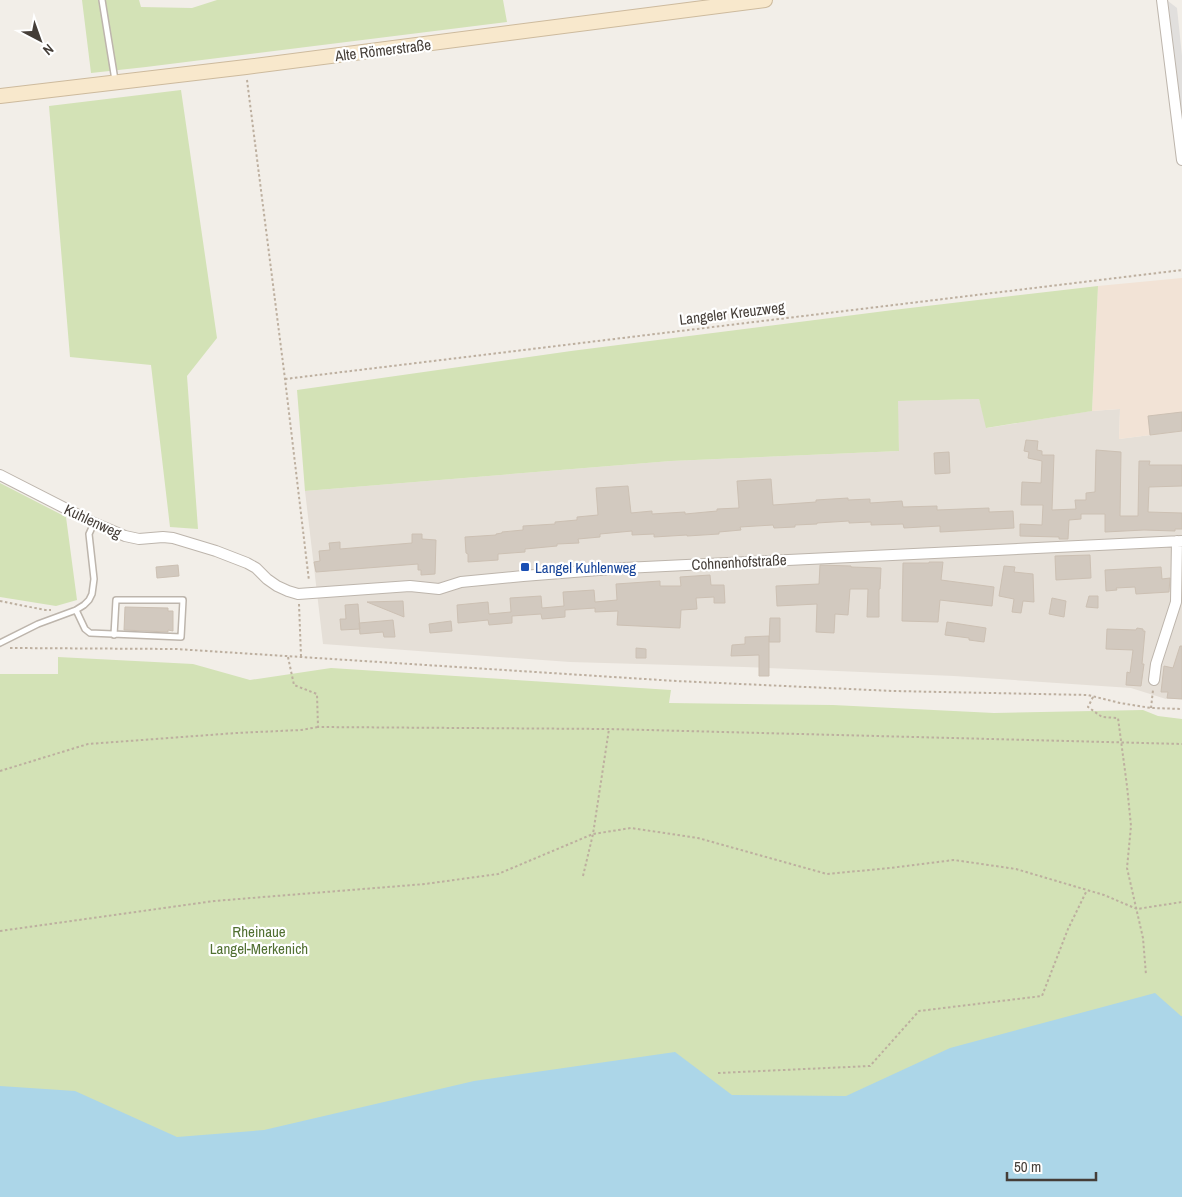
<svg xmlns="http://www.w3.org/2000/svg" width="1182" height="1197" font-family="'Archivo Narrow',sans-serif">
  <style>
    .residential { fill: #e5dfd7 }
    .commercial { fill: #f2e3d6 }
    .green { fill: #d3e2b6 }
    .parking { fill: #e1dfdd }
    .water { fill: #acd6e8 }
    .building { fill: #d2c9bf; stroke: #ccc0b3 }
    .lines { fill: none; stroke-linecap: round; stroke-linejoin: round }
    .lane-casing { stroke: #bdb5ac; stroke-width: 8 }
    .street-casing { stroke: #bdb5ac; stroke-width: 12 }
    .secondary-casing { stroke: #cdba9d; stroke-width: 16 }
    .path { stroke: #bdaf9f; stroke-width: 2; stroke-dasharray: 2.5 2.5; stroke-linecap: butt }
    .lane { stroke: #fff; stroke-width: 5 }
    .street { stroke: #fff; stroke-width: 10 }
    .secondary { stroke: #f8e8cc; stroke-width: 14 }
    .transit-dot { fill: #1a4fb4; stroke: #fff; stroke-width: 2 }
    .labels { text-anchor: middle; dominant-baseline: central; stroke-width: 4.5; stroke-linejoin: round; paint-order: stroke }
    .street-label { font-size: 15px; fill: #453e38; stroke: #fff }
    .transit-label { font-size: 15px; fill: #164399; stroke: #fff; text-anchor: start }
    .park-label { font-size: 15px; fill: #517032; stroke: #fff }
  </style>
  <rect width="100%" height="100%" fill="#f2eee8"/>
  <path class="residential" d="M979,399L987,428L1091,411L1120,409L1119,439L1182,431V699H1166L1131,688L954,676L744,667L570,662L323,644L305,491L671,461L899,451L897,401Z"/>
  <path class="commercial" d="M1182,278V431L1119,439L1120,409L1092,411L1098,286Z"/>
  <path class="green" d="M82,0H139L141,7L192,8L217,0H503L507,22L146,67L91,73Z
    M181,90L217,338L187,376L198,529L170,527L151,365L70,357L49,106Z
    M1098,286L1092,411L986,428L979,399L898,401L899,451L671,461L305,491L297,390L571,351L893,310Z
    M0,483L66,517L77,600L56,606L0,597Z
    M58,657L193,664L250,680L331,668L671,690L669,703L833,705L994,713L1143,710L1158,716L1182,719V1197H0V674H58Z"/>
  <path class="parking" d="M1168,1L1177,8L1182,56V117Z"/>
  <path class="water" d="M1155,993L1181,1016H1182V1197H0V1086L75,1091L177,1137L264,1130L474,1081L675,1052L732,1095L846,1096L950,1048Z"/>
  <path class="building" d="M1182,412V431L1150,435L1148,416Z
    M1026,440L1038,441L1037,450L1042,451V455H1054L1052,510L1076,509L1075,500H1086V493L1095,492L1096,450L1121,452L1120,516H1138L1139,461H1150L1149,465H1182V486L1149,487L1148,512L1182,513V529H1175V531L1144,530L1105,532V514H1081V519L1069,520L1068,539H1059V537L1020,536V524L1042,525L1043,505H1021L1022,482L1041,483L1042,461L1028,458L1029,452L1024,451Z
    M949,452L950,473L935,474L934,453Z
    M771,479L773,505L816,502V500L848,498V500L870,499V503L902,501L903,507L937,506V510L989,508V512L1013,511L1014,528L940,532V526L904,528L903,524L871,525V522L849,523V521L817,523V524L795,525V527L774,528L773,525L740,527L741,530L719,532V534L687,536V535L654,537V534L632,535V531L600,534V537L578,539L579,543L557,544V546L525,549V552L498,554V560L468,562V554L466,553L465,537L496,535V534L502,533V532L523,530V526L555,524V522L577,520V517L598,515L596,488L628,486L631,513L652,511V514L685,512V514L717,511V509L739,508L737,481Z
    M412,534H422V539L436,540L435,574L421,575V570H418V564L316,572L314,562L320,561L319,551L330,550L329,543L340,542V549L412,543Z
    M1090,555L1091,578L1056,580L1055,556Z
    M929,562H943L941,580L994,587L992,606L940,600L938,622L902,621L903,563H929Z
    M178,565L179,576L157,578L156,567Z
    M820,565L851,566V567L881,568L880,589H879V617H867L868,589H850L848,615L835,614L834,633L816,632L817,604L777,606L776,586L819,584Z
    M1004,566L1015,567L1014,572L1033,574L1034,602L1023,601L1021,613L1012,612L1014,599L999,596Z
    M1161,567L1162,579L1170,578L1169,592L1136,594L1135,587L1116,588L1117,590L1106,591L1105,570Z
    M710,575L711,585H724L725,603H714V597L696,598L697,609L681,610L680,628L617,625L618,611L595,612V608L565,610V617L542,619L541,614L512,616V623L489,625L488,620L458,623L457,605L488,602L489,614L511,612L510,598L541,596L542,608L564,606L563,592L594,590L595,602L617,600L616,584L660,581V586H681L680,577Z
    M1089,596H1098V608L1086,607Z
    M1052,598L1066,601L1064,617L1049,614Z
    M403,601L404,617L367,602Z
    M358,604L360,629L341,630L340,619H346L345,605Z
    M125,607L168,608V611H173V631L168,630V632L124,630Z
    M770,618H780V642H769Z
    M393,620L395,637H384L383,632L360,634L359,623Z
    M451,621L452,631L430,633L429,624Z
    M947,622L986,628L984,642L969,640V638L945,635Z
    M1137,628L1143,629V631H1145L1142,664H1144L1141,686L1126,685L1127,672L1130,673L1133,650L1106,649L1107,629L1136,630Z
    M769,636V676H759V655L731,656L732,645L745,644V637Z
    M1180,646H1182V699L1167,698L1168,692H1161L1164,666L1173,668Z
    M636,648L646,649V658H636Z"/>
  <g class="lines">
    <g class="lane-casing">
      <path id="lane" d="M102,0L115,80
        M76,610L85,629L90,633L181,637L183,600H116L114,635
        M0,643L38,624L76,610L84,605L89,600L92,594L94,579L89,534L94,523"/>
    </g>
    <g class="street-casing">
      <path id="street" d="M1162,0L1182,160
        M0,475L94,523L125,536L139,539L163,537L173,538L216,551L247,563L256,568L267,579L277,586L288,591L298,594L410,586L439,589L461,582L523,576L624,568L1182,541
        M1154,680L1156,664L1176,602L1177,541"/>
    </g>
    <g class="secondary-casing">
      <path id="secondary" d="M0,96L246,67L765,0"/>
    </g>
    <path class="path" d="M247,80L285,379L309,581
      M285,379L1182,270
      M0,601L45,610H51
      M299,604L301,656
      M10,648L176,649L676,681L893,691L1088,695L1120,703L1151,708L1182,709
      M288,657L294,685L317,694L318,727L609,729L1182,744
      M1093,697L1088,707L1102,717L1118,718L1127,786L1131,826L1127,868L1143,938L1146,975
      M1151,708L1153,690
      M0,771L88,744L236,733L301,730L318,727
      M583,876L593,834L609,729
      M0,931L214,901L425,884L498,874L593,834L631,828L698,838L827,874L890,868L954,860L1016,869L1104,895L1137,909L1182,902
      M718,1073L870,1066L919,1011L1042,996L1068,929L1087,890"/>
    <use href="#lane" class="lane"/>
    <use href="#street" class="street"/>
    <use href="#secondary" class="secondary"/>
  </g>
  <rect class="transit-dot" x="520" y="562" width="10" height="10" rx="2.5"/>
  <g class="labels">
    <g class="street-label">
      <text transform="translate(383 50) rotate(-7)">Alte Römerstraße</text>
      <text transform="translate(732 313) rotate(-7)">Langeler Kreuzweg</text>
      <text transform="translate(93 521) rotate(25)">Kuhlenweg</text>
      <text transform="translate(739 562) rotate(-3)">Cohnenhofstraße</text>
    </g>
    <g class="transit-label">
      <text x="535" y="567">Langel Kuhlenweg</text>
    </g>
    <g class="park-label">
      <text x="259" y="931">Rheinaue<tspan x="259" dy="17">Langel-Merkenich</tspan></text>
    </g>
  </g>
  <g transform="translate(40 40) rotate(139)" stroke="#ffffff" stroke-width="4" paint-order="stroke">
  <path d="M0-4L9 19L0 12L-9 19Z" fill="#453e38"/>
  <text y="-8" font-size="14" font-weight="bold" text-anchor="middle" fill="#453e38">N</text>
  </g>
  <path d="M1007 1172v8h89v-8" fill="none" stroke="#453e38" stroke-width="2.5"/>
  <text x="1014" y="1172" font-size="15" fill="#453e38" stroke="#ffffff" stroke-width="4" paint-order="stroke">50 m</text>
</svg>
